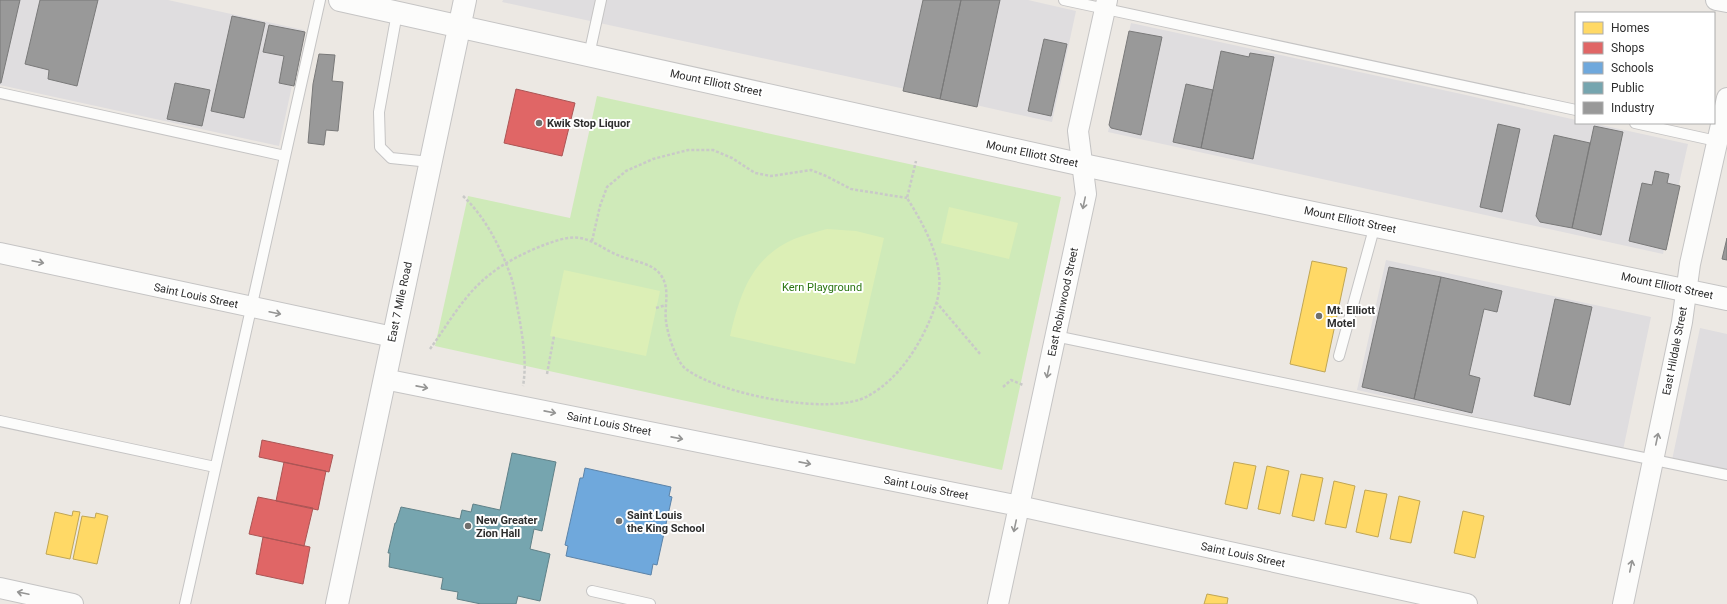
<svg xmlns="http://www.w3.org/2000/svg" width="1727" height="604" font-family="Roboto,sans-serif">
  <style>
    .industrial { fill: #dfdddf }
    .green { fill: #cfeab9 }
    .pitch { fill: #dcefb6 }
    .homes { fill: #ffd966; stroke: #c0a655 }
    .shops { fill: #e06666; stroke: #ab5555 }
    .schools { fill: #6fa8dc; stroke: #5c83a8 }
    .public { fill: #76a5af; stroke: #608188 }
    .industry { fill: #999; stroke: #797979 }
    .lines { fill: none; stroke-linecap: round; stroke-linejoin: round }
    .service-casing { stroke: #c5c4c4; stroke-width: 12 }
    .minor-casing { stroke: #c5c4c4; stroke-width: 22 }
    .tertiary-casing { stroke: #c5c4c4; stroke-width: 24 }
    .path { stroke: #c9c9c8; stroke-width: 2.5; stroke-dasharray: 3 2; stroke-linecap: butt }
    .service { stroke: #fcfcfb; stroke-width: 10 }
    .minor { stroke: #fcfcfb; stroke-width: 20 }
    .tertiary { stroke: #fcfcfb; stroke-width: 22 }
    .oneway { stroke: #959594 }
    .poi-dot { fill: #706f6d; stroke: #fff; stroke-width: 1.5 }
    .labels { text-anchor: middle; dominant-baseline: central; stroke-width: 4; stroke-linejoin: round; paint-order: stroke }
    .street-label { font-size: 11px; fill: #2e2e2e; stroke: #fff }
    .poi-label { font-size: 11px; font-weight: bold; fill: #2e2e2e; stroke: #fff; text-anchor: start }
    .park-label { font-size: 11px; fill: #2b7613; stroke: #fff }
  </style>
  <rect width="100%" height="100%" fill="#ece8e3"/>
  <path class="industrial" d="M0,0H168L304,30L279,146L0,85Z
    M503,0H1028L1076,11L1052,122L887,85L502,2Z
    M1131,23L1466,95L1576,120V123H1592L1688,144L1663,254L1108,132Z
    M1386,260L1651,317L1623,450L1357,390Z
    M1700,328L1727,334V472L1672,460Z"/>
  <path class="green" d="M597,96L1061,197L1002,470L435,346L468,196L570,218Z"/>
  <path class="pitch" d="M949,207L1018,223L1009,259L941,243Z
    M827,229L856,231L884,238L855,364L730,336C740,294 751,258 794,239C804,235 816,232 827,229Z
    M564,270L660,291L646,356L550,336Z"/>
  <path class="homes" d="M1312,261L1347,268L1325,372L1290,364Z
    M1234,462L1256,466L1247,509L1225,504Z
    M1267,466L1289,471L1280,514L1258,509Z
    M1301,474L1323,478L1314,521L1292,516Z
    M1334,481L1355,486L1346,528L1325,524Z
    M1365,490L1387,494L1378,537L1356,532Z
    M1399,496L1420,501L1411,543L1390,539Z
    M73,511L80,512L70,559L46,554L55,512L72,516Z
    M1463,511L1484,516L1475,558L1454,553Z
    M96,513L108,516L97,564L73,559L82,516L95,518Z
    M1207,594L1228,598L1227,604H1204Z"/>
  <path class="shops" d="M516,89L575,103L562,156L504,143Z
    M262,440L333,455L329,472L259,457Z
    M284,462L326,471L318,510L276,501Z
    M258,497L313,508L304,546L249,534Z
    M263,537L310,547L303,584L256,574Z"/>
  <path class="schools" d="M585,468L671,487L669,496L672,497L657,565L653,564L651,575L566,556L568,546L565,545L580,478H583Z"/>
  <path class="public" d="M512,453L556,462L542,531L534,529L530,549L550,554L540,601L518,596L516,604H481L457,599L458,592L441,589L443,578L389,567L390,553H388L395,523H396L401,507L460,519L462,510L471,512L473,504L500,510Z"/>
  <path class="industry" d="M0,0H20L1,83H0Z
    M40,0H98L77,86L48,79L49,70L25,64Z
    M923,0H961L940,99L903,91Z
    M961,0H1000L977,107L940,99Z
    M232,16L265,23L244,118L211,111Z
    M269,25L305,32L294,86L279,83L284,56L263,52Z
    M1129,31L1162,37L1141,135L1111,128L1109,125Z
    M1044,39L1067,44L1051,116L1028,111Z
    M1221,51L1249,57L1250,53L1274,57L1253,159L1201,148Z
    M319,54L335,55L332,81L343,82L338,131L326,130L324,145L308,143L313,84Z
    M175,83L210,90L202,126L167,119Z
    M1186,84L1213,90L1201,148L1173,142Z
    M1498,124L1520,129L1502,212L1480,207Z
    M1594,126L1623,132L1601,235L1572,228Z
    M1554,135L1590,143L1572,228L1540,222L1536,216Z
    M1655,171L1669,174L1667,183L1680,186L1666,250L1629,241L1642,183L1652,185Z
    M1727,238V260L1722,259Z
    M1389,267L1441,277L1414,399L1362,387Z
    M1441,277L1502,291L1497,312L1484,309L1469,375L1480,378L1472,413L1414,399Z
    M1555,299L1592,307L1570,405L1534,396Z"/>
  <g class="lines">
    <g class="service-casing">
      <path id="service" d="M1064,0L1576,110
        M397,13L379,112L380,147L391,158L430,162
        M589,55L601,0
        M0,93L285,156
        M1635,123L1721,142
        M1055,336L1727,475
        M1339,356L1375,225
        M0,421L215,467
        M592,591L650,604
        M185,604L320,0"/>
    </g>
    <g class="minor-casing">
      <path id="minor" d="M1716,0L1727,2
        M0,253L393,337
        M384,379L1019,506L1467,604
        M0,588L73,604
        M998,604L1086,194L1078,131L1107,0
        M1623,604L1682,322L1690,264L1727,98"/>
    </g>
    <g class="tertiary-casing">
      <path id="tertiary" d="M340,0L1083,165L1727,299
        M337,604L465,0"/>
    </g>
    <path class="path" d="M463,196C485,217 500,246 510,274C515,287 516,303 519,316C523,340 527,363 523,386
      M592,241L600,206L607,187L626,171L653,159L688,150H713L732,158L755,173L771,176L811,170L826,176L851,189L907,198
      M936,302L981,355
      M656,308L666,305
      M430,349C446,327 460,302 479,284C497,266 521,254 544,245C555,241 568,236 580,238C594,240 606,251 620,256C632,261 652,263 660,274C671,288 664,305 666,321C667,332 676,362 686,369C719,394 831,417 868,396C902,377 924,339 936,304C948,268 926,228 907,198L916,161
      M547,374L554,336
      M1003,387L1011,380L1023,385"/>
    <use href="#service" class="service"/>
    <use href="#minor" class="minor"/>
    <use href="#tertiary" class="tertiary"/>
  </g>
  <defs><path id="oneway-shaft" d="M-6 0H5M1.5-3L5.5 0L1.5 3" fill="none" stroke-width="1.6" stroke-linecap="round" stroke-linejoin="round"/></defs>
  <g class="oneway">
    <use href="#oneway-shaft" transform="translate(1084 203) rotate(102)"/>
    <use href="#oneway-shaft" transform="translate(38 262) rotate(12)"/>
    <use href="#oneway-shaft" transform="translate(275 313) rotate(12)"/>
    <use href="#oneway-shaft" transform="translate(1048 372) rotate(102)"/>
    <use href="#oneway-shaft" transform="translate(422 387) rotate(11)"/>
    <use href="#oneway-shaft" transform="translate(550 412) rotate(11)"/>
    <use href="#oneway-shaft" transform="translate(677 438) rotate(11)"/>
    <use href="#oneway-shaft" transform="translate(1657 439) rotate(-78)"/>
    <use href="#oneway-shaft" transform="translate(805 463) rotate(11)"/>
    <use href="#oneway-shaft" transform="translate(1015 526) rotate(102)"/>
    <use href="#oneway-shaft" transform="translate(1631 566) rotate(-78)"/>
    <use href="#oneway-shaft" transform="translate(23 593) rotate(-168)"/>
  </g>
  <g class="poi-dot">
    <circle cx="539" cy="123" r="4"/>
    <circle cx="1319" cy="316" r="4"/>
    <circle cx="619" cy="521" r="4"/>
    <circle cx="468" cy="526" r="4"/>
  </g>
  <g class="labels">
    <g class="street-label">
      <text transform="translate(716 83) rotate(12)">Mount Elliott Street</text>
      <text transform="translate(1032 154) rotate(12)">Mount Elliott Street</text>
      <text transform="translate(1350 220) rotate(12)">Mount Elliott Street</text>
      <text transform="translate(1667 286) rotate(12)">Mount Elliott Street</text>
      <text transform="translate(196 296) rotate(12)">Saint Louis Street</text>
      <text transform="translate(400 302) rotate(-78)">East 7 Mile Road</text>
      <text transform="translate(1063 302) rotate(-78)">East Robinwood Street</text>
      <text transform="translate(1675 351) rotate(-79)">East Hildale Street</text>
      <text transform="translate(609 424) rotate(11)">Saint Louis Street</text>
      <text transform="translate(926 488) rotate(11)">Saint Louis Street</text>
      <text transform="translate(1243 555) rotate(12)">Saint Louis Street</text>
    </g>
    <g class="poi-label">
      <text x="547" y="123">Kwik Stop Liquor</text>
      <text x="1327" y="310">Mt. Elliott<tspan x="1327" dy="13">Motel</tspan></text>
      <text x="627" y="515">Saint Louis<tspan x="627" dy="13">the King School</tspan></text>
      <text x="476" y="520">New Greater<tspan x="476" dy="13">Zion Hall</tspan></text>
    </g>
    <g class="park-label">
      <text x="822" y="287">Kern Playground</text>
    </g>
  </g>
  <rect x="1575" y="12" width="140" height="112" fill="#ffffff" stroke="#ababab"/>
  <rect x="1583" y="22" width="20" height="12" fill="#ffd966" stroke="#ababab"/>
  <text x="1611" y="32" font-size="12" fill="#2e2e2e">Homes</text>
  <rect x="1583" y="42" width="20" height="12" fill="#e06666" stroke="#ababab"/>
  <text x="1611" y="52" font-size="12" fill="#2e2e2e">Shops</text>
  <rect x="1583" y="62" width="20" height="12" fill="#6fa8dc" stroke="#ababab"/>
  <text x="1611" y="72" font-size="12" fill="#2e2e2e">Schools</text>
  <rect x="1583" y="82" width="20" height="12" fill="#76a5af" stroke="#ababab"/>
  <text x="1611" y="92" font-size="12" fill="#2e2e2e">Public</text>
  <rect x="1583" y="102" width="20" height="12" fill="#999999" stroke="#ababab"/>
  <text x="1611" y="112" font-size="12" fill="#2e2e2e">Industry</text>
</svg>
